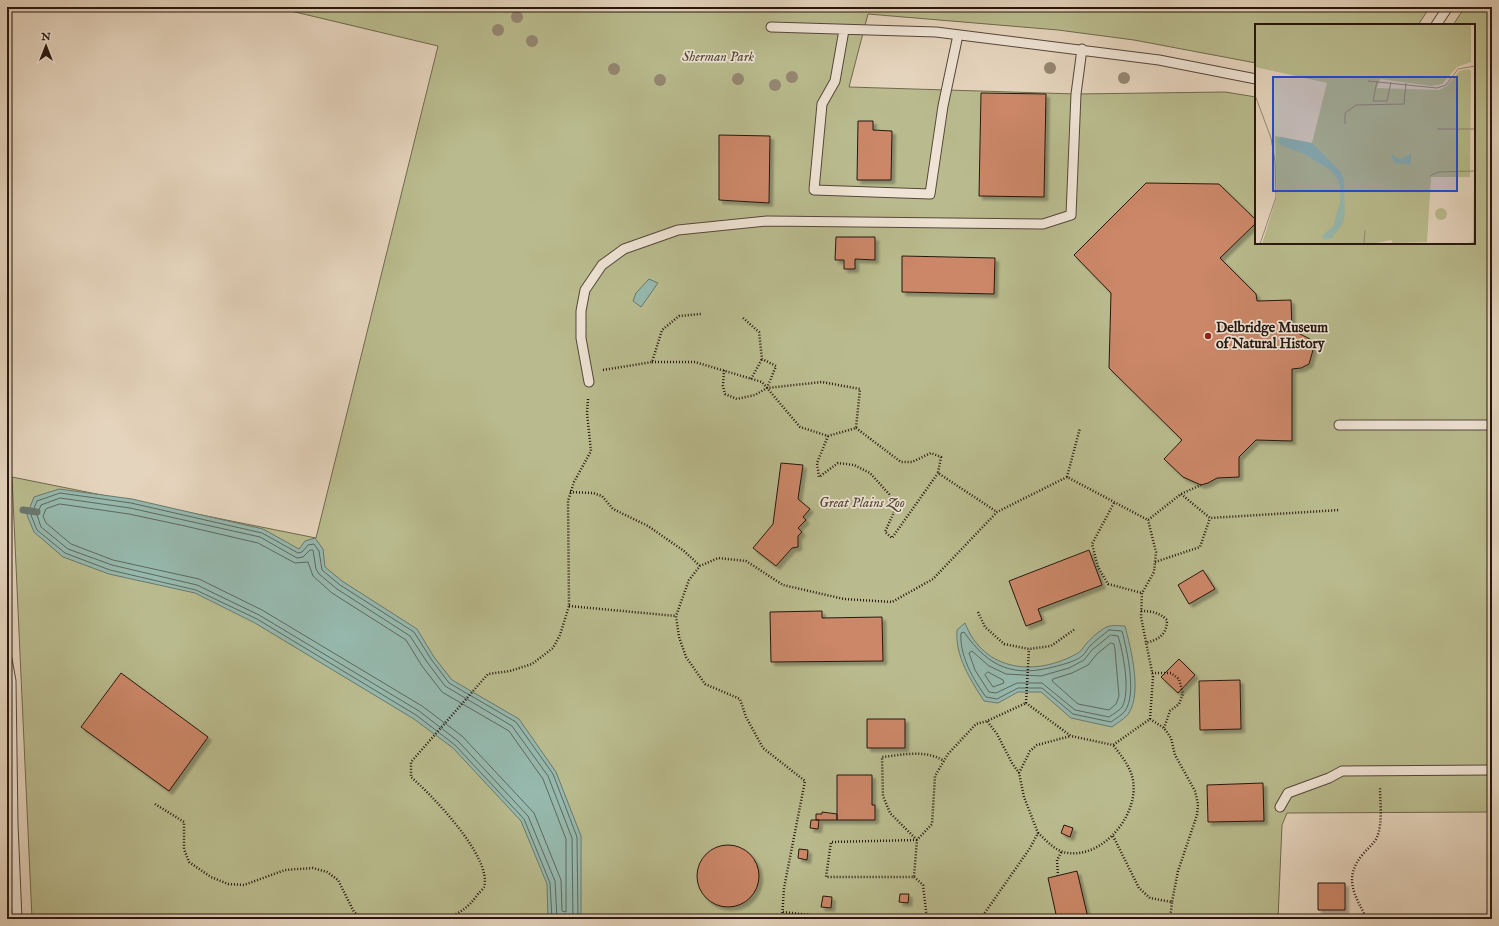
<svg xmlns="http://www.w3.org/2000/svg" width="1499" height="926" font-family="'IM FELL English',serif">
  <style>
    .green { fill: #b9bb8e; stroke: #70694e }
    .water { fill: #96b8ad; stroke: #6a786e }
    .lines { fill: none; stroke-linecap: round; stroke-linejoin: round }
    .shore { stroke: #5e685e; stroke-width: 1 }
    .stream { stroke: #6a786e; stroke-width: 7 }
    .building { fill: #cb8767; stroke: #27170f; filter: url(#shadow) }
    .lane-casing { stroke: #56463a; stroke-width: 11 }
    .path { stroke: #27170f; stroke-width: 2.5; stroke-dasharray: 1 2; stroke-linecap: butt }
    .lane { stroke: #eee3d4; stroke-width: 9 }
    .tree { fill: #958772 }
    .poi-dot { fill: #8f2418; stroke: #eee3d4; stroke-width: 1.5 }
    .labels { text-anchor: middle; dominant-baseline: central; stroke-width: 3.5; stroke-linejoin: round; paint-order: stroke }
    .park-label { font-size: 14px; font-style: italic; fill: #534835; stroke: #eee3d4 }
    .poi-label { font-size: 14px; font-weight: bold; fill: #27170f; stroke: #eee3d4; text-anchor: start }
    .inset-road { fill: none; stroke: #987; stroke-width: 1 }
    .view { fill: #1d4ed8; fill-opacity: 0.15; stroke: #1d4ed8; stroke-width: 2 }
    .inset-edge { fill: none; stroke: #27170f; stroke-width: 2 }
  </style>
  <defs>
    <filter id="shadow"><feDropShadow dx="3.5" dy="3.5" stdDeviation="1" flood-color="#0004"/></filter>
  </defs>
  <rect width="100%" height="100%" fill="#e5d4bd"/>
  <filter id="stains"><feTurbulence type="fractalNoise" baseFrequency=".005" numOctaves="4"/><feColorMatrix values="0 0 0 0 .2 0 0 0 0 .09 0 0 0 0 .02 0 0 0 .5 -.17"/></filter>
  <radialGradient id="worn" r=".72"><stop offset=".6" stop-color="#630" stop-opacity="0"/><stop offset="1" stop-color="#630" stop-opacity=".3"/></radialGradient>
  <path class="green" d="M274,7H1430L1418,25H1256V63L1134,40L1058,30L868,14L849,87L1076,94L1225,92L1256,97V243H1474V25H1453L1465,7H1492V812L1287,813L1282,825L1278,919H32L12,477L316,538L438,46Z"/>
  <path class="water" d="M649,279L658,283L641,307L633,301L636,293Z
    M59,489L132,499L263,529L299,549L305,541L315,538L323,549L325,567L342,581L417,629L434,657L452,680L519,719L556,772L581,836V919H548L547,884L521,821L453,748L414,719L255,623L195,593L109,574L63,557L34,532L27,515L34,497Z
    M965,623C984,672 1036,677 1078,653C1082,651 1083,647 1086,644C1090,639 1103,627 1110,626C1115,625 1120,626 1125,626C1131,649 1142,692 1129,713C1126,718 1117,723 1112,727L1071,718L1041,692H1018L998,703L984,701C970,679 955,656 957,630Z"/>
  <g class="lines">
    <path class="shore" d="M60,504L129,514L185,526L258,543L295,563L308,562L313,576L332,593L406,640L422,666L442,692L509,731L543,779L566,839V912L562,911L561,880L534,813L462,736L422,706L262,610L199,579L113,560L71,544L46,523L43,516L46,509Z
      M1109,630L1122,631C1127,650 1137,694 1125,711C1122,715 1115,719 1111,722L1073,714L1042,688H1018L997,699L986,697C974,681 959,655 961,633L964,632C989,668 1014,678 1057,666C1065,664 1076,661 1082,656C1086,653 1087,649 1090,646C1096,640 1103,635 1109,630Z
      M1111,635L1118,636C1123,652 1131,692 1122,707C1119,711 1113,714 1109,717L1075,710L1042,683H1017L996,693L989,692L975,670L969,653L972,651L989,666L1006,674L1041,676L1069,668L1084,660L1092,650Z
      M1111,643L1114,644L1115,650L1119,696L1116,704L1109,710L1078,704L1052,681L1053,679L1072,673L1088,665L1097,654Z
      M988,672L1003,680L1004,683L993,687L985,675Z
      M552,919L550,883L524,819L455,745L416,715L257,619L196,590L110,570L65,553L37,530L31,515L37,501L60,493L131,503L262,533L298,553L302,552L308,545L314,544L319,551L322,570L340,585L414,632L431,659L449,683L516,722L553,774L577,837L578,919
      M557,919L555,881L528,816L458,741L419,711L259,615L197,585L112,565L68,549L41,527L37,515L41,505L60,498L130,508L260,537L297,558L303,557L310,550H313L316,569L319,574L337,589L410,636L427,662L445,686L512,726L548,776L572,838L573,919"/>
    <path class="stream" d="M23,510L37,512"/>
  </g>
  <path class="building" d="M981,93L1046,94L1044,197L979,196Z
    M858,121H873V130L892,131L891,180H857Z
    M719,135L770,136L769,203L719,200Z
    M1146,183L1219,184L1256,220V223L1220,258L1256,294L1257,301L1291,300L1292,330L1310,339L1313,350L1309,364L1301,368L1292,369V441L1256,440L1239,457V477L1217,478L1208,483L1201,485L1183,477L1164,459L1182,440L1109,368L1111,293L1074,255Z
    M836,237H875V260L855,259V269H844V260H835Z
    M902,256L995,258L994,294L902,292Z
    M781,463L803,465L798,499L810,509L803,517L806,520L798,528L802,532L798,536V547L792,548L776,566L753,548L773,524Z
    M1089,550L1102,585L1038,609L1042,620L1026,626L1009,581Z
    M1203,570L1215,589L1189,604L1178,585Z
    M822,611V618L882,617L883,661L771,662L770,612Z
    M1179,659L1195,675L1178,693L1161,677Z
    M121,673L208,737L169,791L81,727Z
    M1240,680L1241,729L1200,730L1199,681Z
    M867,719H905V748H867Z
    M837,775H872V805H875V820H837Z
    M1263,783L1264,821L1208,822L1207,785Z
    M822,812L837,814V820H816V814H822Z
    M811,820H819L818,829L810,828Z
    M1064,825L1073,828L1070,837L1061,833Z
    M697 876a31 31 0 1 1 62 0a31 31 0 1 1-62 0Z
    M799,849L808,850L807,860L798,858Z
    M1077,871L1088,918L1057,919L1048,878Z
    M1318,883H1345V910H1318Z
    M900,894H909L908,903L899,902Z
    M823,896L832,897L831,908L821,907Z"/>
  <g class="lines">
    <g class="lane-casing">
      <path id="lane" d="M1436,25L1448,7
        M771,27L936,32L1159,60L1256,79
        M844,30L835,81L822,104L814,190L930,194L943,106L958,35
        M589,382L581,338V311L585,290L602,265L624,249L678,230L767,221L1043,224L1071,215L1076,94L1082,49
        M1339,425H1492
        M7,659L11,681L13,824L17,919
        M1280,807L1288,793L1329,778L1342,771L1492,770"/>
    </g>
    <path class="path" d="M743,318L759,332L762,359L776,366L767,388
      M652,362H695L762,382L800,427L828,436L856,428L860,389L822,382L767,388L755,395L737,399L725,394L723,386L724,370
      M603,370L652,362L662,330L679,316L701,314
      M751,379L762,359
      M856,428L901,462H912L931,453L941,457L938,473L997,512
      M828,436L817,463L819,477L838,463L854,465L870,473L889,494L894,512L885,532L892,538L938,473
      M1067,477L1080,428
      M570,492L593,493L602,496L613,509L648,526L684,551L700,566
      M1181,494L1210,518L1340,510
      M1114,503L1092,544L1098,567L1108,584L1142,593
      M1155,562L1200,547L1210,518
      M569,606L676,616
      M1141,611C1152,611 1160,613 1167,620C1167,635 1158,640 1145,643
      M978,612L985,627L1004,644L1029,649L1051,646L1075,629
      M1152,673H1171L1179,679L1183,694L1179,704L1170,711L1164,728
      M1026,703L1071,736L1113,745L1150,719L1153,677L1141,617L1142,593L1154,572L1156,552L1148,520
      M1026,703L1029,649
      M1150,719L1164,728L1171,738L1175,755L1195,791L1198,804L1197,815L1178,871L1172,902
      M1019,773L1030,751L1037,745L1071,736
      M155,804L184,822V849L189,862L211,877L228,884L244,885L285,870L313,868L327,872L338,880L354,912L364,919
      M1038,833C1047,841 1056,852 1068,853C1105,858 1142,811 1132,776C1129,765 1120,754 1113,745
      M1113,836L1139,888L1150,898L1172,902L1170,919
      M917,840L831,842L826,877H914L917,840L932,824L935,776L948,754L976,724L987,721L1026,703
      M917,840L890,813L883,796L882,757C902,755 926,749 944,761
      M1058,876L1057,860L1062,851
      M914,877L923,885L927,919
      M783,912L847,919
      M448,919C462,911 469,907 478,894C480,892 483,889 484,887C493,858 431,794 411,777V762L488,674L510,671L532,664L553,648L560,635L569,606L568,501L574,482L591,451L587,413L588,399
      M782,919L784,888L805,781L763,748L746,717L740,699L705,684L686,657L679,637L676,616L689,580L700,566L718,558L746,561L783,585L844,599L892,602L933,579L997,512L1067,477L1148,520L1181,494L1201,485
      M978,919L984,914L1030,848L1038,833L1024,797L1019,773L1012,763L997,734L987,721
      M1367,919C1354,894 1343,878 1363,854C1368,848 1374,844 1377,837C1383,822 1380,803 1380,787"/>
    <use href="#lane" class="lane"/>
  </g>
  <g class="tree">
    <circle cx="517" cy="17" r="6"/>
    <circle cx="498" cy="30" r="6"/>
    <circle cx="532" cy="41" r="6"/>
    <circle cx="1050" cy="68" r="6"/>
    <circle cx="614" cy="69" r="6"/>
    <circle cx="792" cy="77" r="6"/>
    <circle cx="1124" cy="78" r="6"/>
    <circle cx="738" cy="79" r="6"/>
    <circle cx="660" cy="80" r="6"/>
    <circle cx="775" cy="85" r="6"/>
  </g>
  <circle class="poi-dot" cx="1208" cy="336" r="4"/>
  <g class="labels">
    <g class="park-label">
      <text x="718" y="57">Sherman Park</text>
      <text x="862" y="503">Great Plains Zoo</text>
    </g>
    <g class="poi-label">
      <text x="1216" y="328">Delbridge Museum<tspan x="1216" dy="16">of Natural History</tspan></text>
    </g>
  </g>
  <g transform="translate(1255 24)">
    <rect width="220" height="220" fill="#e5d4bd"/>
    <path d="M0,0H216V38L202,43L187,60L177,62L125,55L122,64L184,66L192,62L204,47L213,45L216,47L215,153H176L172,218L138,219L136,216L117,220H7L22,172L20,112L57,119L72,59L0,43ZM180 190a6 6 0 1 1 12 0a6 6 0 1 1-12 0Z" fill="#b9bb8e"/>
    <path d="M25,113L57,119L86,148L89,156L90,190L88,199L77,214L69,216L67,212L78,202L85,178V161L82,154L74,145L49,130L26,121L22,116ZM136,130L145,135L156,130V141L139,139Z" fill="#96b8ad"/>
    <path class="inset-road" d="M113,57L182,64L191,61L203,45L220,42M122,57L118,77H132L136,58M0,71L16,114L20,137L21,173L5,220M90,100V89L101,81L149,80L151,59M182,105H220M175,152L183,148L220,147M109,220L110,206M206,220L220,219M219,220L220,78"/>
    <path class="view" d="M18,53H202V167H18Z"/>
    <rect width="220" height="220" class="inset-edge"/>
  </g>
  <rect width="1499" height="926" fill="none" stroke="#e5d4bd" stroke-width="24"/>
  <rect x="8" y="8" width="1483" height="910" fill="none" stroke="#27170f" stroke-width="2"/>
  <rect x="12" y="12" width="1475" height="902" fill="none" stroke="#27170f"/>
  <g transform="translate(46 46)" stroke="#eee3d4" stroke-width="3" paint-order="stroke">
  <path d="M0-3L7 15L0 10L-7 15Z" fill="#27170f"/>
  <text y="-6" font-size="11" font-weight="bold" text-anchor="middle" fill="#27170f">N</text>
  </g>
  <rect width="100%" height="100%" filter="url(#stains)"/>
  <rect width="100%" height="100%" fill="url(#worn)"/>
</svg>
